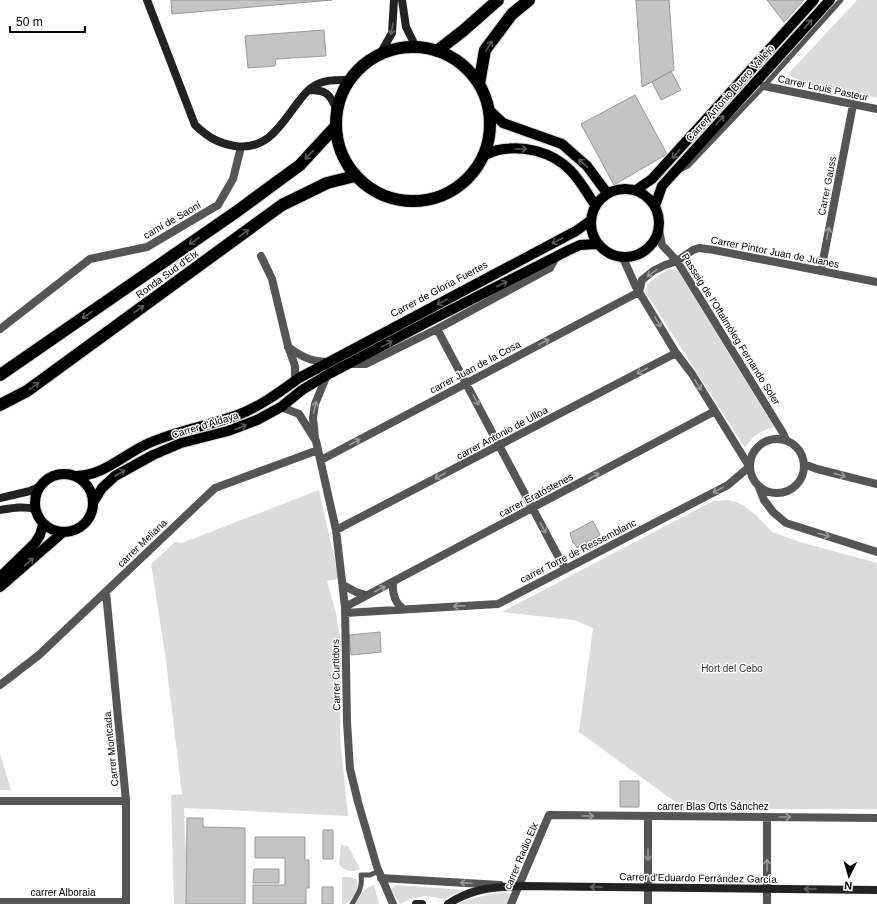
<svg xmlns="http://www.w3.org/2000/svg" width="877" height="904" font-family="Arial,sans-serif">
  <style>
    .green { fill: #dcdcdc }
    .building { fill: #c4c4c4; stroke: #999 }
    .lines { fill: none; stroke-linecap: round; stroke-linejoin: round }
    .primary-casing { stroke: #dbdbdb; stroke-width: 12 }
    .highway-casing { stroke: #dbdbdb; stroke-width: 14 }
    .lane { stroke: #555; stroke-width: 5 }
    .street { stroke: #555; stroke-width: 8 }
    .secondary { stroke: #222; stroke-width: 8 }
    .primary { stroke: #000; stroke-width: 10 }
    .highway { stroke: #000; stroke-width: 12 }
    .oneway { stroke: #595959 }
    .oneway2 { stroke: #646464 }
    .oneway3 { stroke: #999 }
    .labels { text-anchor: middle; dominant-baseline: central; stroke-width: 3; stroke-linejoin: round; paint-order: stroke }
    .street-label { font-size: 10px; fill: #000; stroke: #fff }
    .park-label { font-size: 10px; fill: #333; stroke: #fff }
  </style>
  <rect width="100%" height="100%" fill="#fff"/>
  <path class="green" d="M857,0H877V98L796,82L789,73Z
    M668,269L678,271L774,427C759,432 753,435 745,448L646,293L647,284Z
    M319,490L337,571V579L327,581L336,613L341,642L340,737L348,816L184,808L188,904H174L171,795L182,794L165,653L151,564L175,542L182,543Z
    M729,500L743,505L757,516L772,532L800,542L877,563V809H685L579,732L593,628L574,620L502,612L713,501Z
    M0,754L11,790H0Z
    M341,845L348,846L360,869C353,873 345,871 339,865Z
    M342,877H350L357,880C359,889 354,899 345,904H342Z
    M374,885L379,904H355L365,889Z
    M396,885L464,890L444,899L425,896L410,899L400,904L391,889Z
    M502,892L512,894L507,904H457L478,897Z"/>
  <path class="building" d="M171,0H332L172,14Z
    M636,0H669L674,70L642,87Z
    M767,0H804L784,22Z
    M324,30L326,56L276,59L275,66L248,68L245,36Z
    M671,71L681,90L661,100L652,82Z
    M635,95L667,154L614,185L581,124Z
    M593,521L600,535L577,548L575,544L573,543L570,533Z
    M380,632L381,652L351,655L349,635Z
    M620,781H639V807H620Z
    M187,818H203V827L245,828V904H186Z
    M323,830H333V859H323Z
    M255,837H305V860H309V888H306V904H253V885H285V858H255Z
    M254,869H279V883H253Z
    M322,887H333V904H322Z"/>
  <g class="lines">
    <g class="primary-casing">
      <path id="primary" d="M489,110L503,123L562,144L587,166L607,193
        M483,156C488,154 493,151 498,150C523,145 551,151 570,170C580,180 587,193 595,205
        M591 223a34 34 0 1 1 68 0a34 34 0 1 1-68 0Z
        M636,190L652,179L814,0
        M655,206L662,186L830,0
        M35 503a29 29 0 1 1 58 0a29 29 0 1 1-58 0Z
        M76,476C103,476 123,455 147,444C177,430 209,426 240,414C261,406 281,391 299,378L576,231L590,221
        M94,501L102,488L115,476L153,455L181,443L228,431L257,420L281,407L302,390L327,375L431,320L567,251L580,245L596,244
        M0,577L35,543L40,535L43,524
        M0,587L62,533"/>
    </g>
    <g class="highway-casing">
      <path id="highway" d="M336 124a77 77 0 1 1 154 0a77 77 0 1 1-154 0Z
        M437,51L464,30L498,0
        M479,84L485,50L512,14L529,0
        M0,375L236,212L300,165L335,127
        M0,405L27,391L282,205L327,183L355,176"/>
    </g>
    <path class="lane" d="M680,170L688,166L764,86L841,0
      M352,904C358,894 363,887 361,875H370L379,871"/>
    <path class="street" d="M764,86L877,109
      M659,230L662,245L677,261L783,433L786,440
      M261,256L272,279L288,346L295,366V380
      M623,258L636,287L676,353L692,374L749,466
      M821,271L853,105
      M639,292L642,280L653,271L665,265L677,261L693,250L699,248L714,250L877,282
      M0,329L90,259L147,247L218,205L233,179L241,147
      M437,329L565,569
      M288,347C302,357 310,361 327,362
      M351,364H366L437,329L550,268L556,257
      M281,407L299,414L316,441L336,530L345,607L347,722L350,769L358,802L377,867L393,904
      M315,438L313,418L315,404L327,375
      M750 466a27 27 0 1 1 54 0a27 27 0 1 1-54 0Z
      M321,460L639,292
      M804,464L817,469L877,484
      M759,487L764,500L773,512L786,523L877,552
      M336,530L676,353
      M393,582C392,593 394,602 403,609
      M343,585L356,592L366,595
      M106,592L126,801V904
      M345,607L715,411
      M345,613L498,604L728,485L749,467
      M0,685L39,655L215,488L318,450
      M0,801H126
      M767,817V904
      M381,878L500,885
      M0,902H126
      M511,904L549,815L877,818
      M648,904V816"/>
    <path class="secondary" d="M147,0L195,125C208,137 217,143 235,146C268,151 281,124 299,101C303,96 308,89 314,86C324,79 338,80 350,80
      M402,0L406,27L416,47
      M380,54L392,33L394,0
      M309,90C325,90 330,93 336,109
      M0,498L30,491L39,487
      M0,510C13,508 23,506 35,509
      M416,904H422
      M448,904C473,888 490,888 519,886L877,890"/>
    <use href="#primary" class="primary"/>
    <use href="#highway" class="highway"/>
  </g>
  <defs><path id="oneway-shaft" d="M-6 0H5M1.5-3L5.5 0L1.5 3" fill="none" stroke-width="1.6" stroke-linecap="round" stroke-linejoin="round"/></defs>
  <g class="oneway">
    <use href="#oneway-shaft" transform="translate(808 24) rotate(-48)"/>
    <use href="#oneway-shaft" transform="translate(489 46) rotate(-58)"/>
    <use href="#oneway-shaft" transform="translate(720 120) rotate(-48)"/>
    <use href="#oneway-shaft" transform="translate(521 149)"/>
    <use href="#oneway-shaft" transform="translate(676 154) rotate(132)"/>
    <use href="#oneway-shaft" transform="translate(309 155) rotate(133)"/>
    <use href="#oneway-shaft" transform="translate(583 163) rotate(-137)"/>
    <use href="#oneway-shaft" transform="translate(244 233) rotate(-36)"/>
    <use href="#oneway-shaft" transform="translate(194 241) rotate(146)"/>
    <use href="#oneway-shaft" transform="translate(557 241) rotate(152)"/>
    <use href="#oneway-shaft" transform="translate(502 284) rotate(-27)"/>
    <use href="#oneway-shaft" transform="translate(442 302) rotate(152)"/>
    <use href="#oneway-shaft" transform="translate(139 309) rotate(-36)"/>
    <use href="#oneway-shaft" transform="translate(87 315) rotate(145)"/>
    <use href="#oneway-shaft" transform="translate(387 344) rotate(-29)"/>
    <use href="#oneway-shaft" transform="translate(34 386) rotate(-36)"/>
    <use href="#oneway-shaft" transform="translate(241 427) rotate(-21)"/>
    <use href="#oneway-shaft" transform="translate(120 473) rotate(-30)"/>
    <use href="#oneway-shaft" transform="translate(29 562) rotate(-41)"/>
  </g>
  <g class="oneway2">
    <use href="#oneway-shaft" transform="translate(392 29) rotate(99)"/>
    <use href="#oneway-shaft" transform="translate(596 887) rotate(-180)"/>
    <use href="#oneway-shaft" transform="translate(810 889) rotate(-180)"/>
  </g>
  <g class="oneway3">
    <use href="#oneway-shaft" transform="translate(828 233) rotate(-79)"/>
    <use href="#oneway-shaft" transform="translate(652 273) rotate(145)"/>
    <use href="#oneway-shaft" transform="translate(658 322) rotate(59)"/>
    <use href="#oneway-shaft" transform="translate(544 342) rotate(-28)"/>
    <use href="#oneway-shaft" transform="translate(642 371) rotate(152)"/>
    <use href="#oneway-shaft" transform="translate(698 385) rotate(58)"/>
    <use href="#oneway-shaft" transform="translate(476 400) rotate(62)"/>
    <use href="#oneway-shaft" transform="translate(315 407) rotate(-77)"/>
    <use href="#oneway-shaft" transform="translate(355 442) rotate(-28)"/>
    <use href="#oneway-shaft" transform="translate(840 475) rotate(14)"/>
    <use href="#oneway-shaft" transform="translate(440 476) rotate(152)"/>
    <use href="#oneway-shaft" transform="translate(594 476) rotate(-28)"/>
    <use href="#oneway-shaft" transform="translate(718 490) rotate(152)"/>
    <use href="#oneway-shaft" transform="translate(543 528) rotate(62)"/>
    <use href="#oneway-shaft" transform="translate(824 535) rotate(17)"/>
    <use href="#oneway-shaft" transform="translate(380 589) rotate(-27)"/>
    <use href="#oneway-shaft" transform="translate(459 606) rotate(177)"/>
    <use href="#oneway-shaft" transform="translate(588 816)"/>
    <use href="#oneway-shaft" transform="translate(785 817)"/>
    <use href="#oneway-shaft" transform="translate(648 855) rotate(90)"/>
    <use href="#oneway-shaft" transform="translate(767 865) rotate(-90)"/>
    <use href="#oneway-shaft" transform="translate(466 883) rotate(-177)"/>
  </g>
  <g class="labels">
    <g class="street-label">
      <text transform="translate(823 88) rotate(12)">Carrer Louis Pasteur</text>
      <text transform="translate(730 93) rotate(-48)">Carrer Antonio Buero Vallejo</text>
      <text transform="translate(827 186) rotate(-79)">Carrer Gauss</text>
      <text transform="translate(172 220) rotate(-30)">camí de Saoní</text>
      <text transform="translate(775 252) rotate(11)">Carrer Pintor Juan de Juanes</text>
      <text transform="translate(167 274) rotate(-36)">Ronda Sud d'Elx</text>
      <text transform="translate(439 289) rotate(-28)">Carrer de Gloria Fuertes</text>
      <text transform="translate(731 329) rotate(58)">Passeig de l'Oftalmòleg Fernando Soler</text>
      <text transform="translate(475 367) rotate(-28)">carrer Juan de la Cosa</text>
      <text transform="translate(205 425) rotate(-17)">Carrer d'Aldaya</text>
      <text transform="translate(502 433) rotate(-28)">carrer Antonio de Ulloa</text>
      <text transform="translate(536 495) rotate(-28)">carrer Eratóstenes</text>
      <text transform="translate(142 543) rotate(-44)">carrer Meliana</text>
      <text transform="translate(578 551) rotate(-27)">carrer Torre de Ressemblanc</text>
      <text transform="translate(336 675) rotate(-91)">Carrer Curtidors</text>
      <text transform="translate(111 749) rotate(-96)">Carrer Montcada</text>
      <text x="713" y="806">carrer Blas Orts Sánchez</text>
      <text transform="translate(521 856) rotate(-67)">carrer Radio Elx</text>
      <text transform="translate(698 878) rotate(1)">Carrer d'Eduardo Ferrández García</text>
      <text x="63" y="892">carrer Alboraia</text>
    </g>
    <g class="park-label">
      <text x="732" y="668">Hort del Cebo</text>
    </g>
  </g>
  <g transform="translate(849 876) rotate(185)" stroke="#ffffff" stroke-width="3" paint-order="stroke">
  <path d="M0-3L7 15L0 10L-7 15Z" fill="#000000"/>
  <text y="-6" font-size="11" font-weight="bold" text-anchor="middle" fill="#000000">N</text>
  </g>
  <path d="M10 26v6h75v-6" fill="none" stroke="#000000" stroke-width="2"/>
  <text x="16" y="26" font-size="12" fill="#000000" stroke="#ffffff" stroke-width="3" paint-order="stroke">50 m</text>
</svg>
